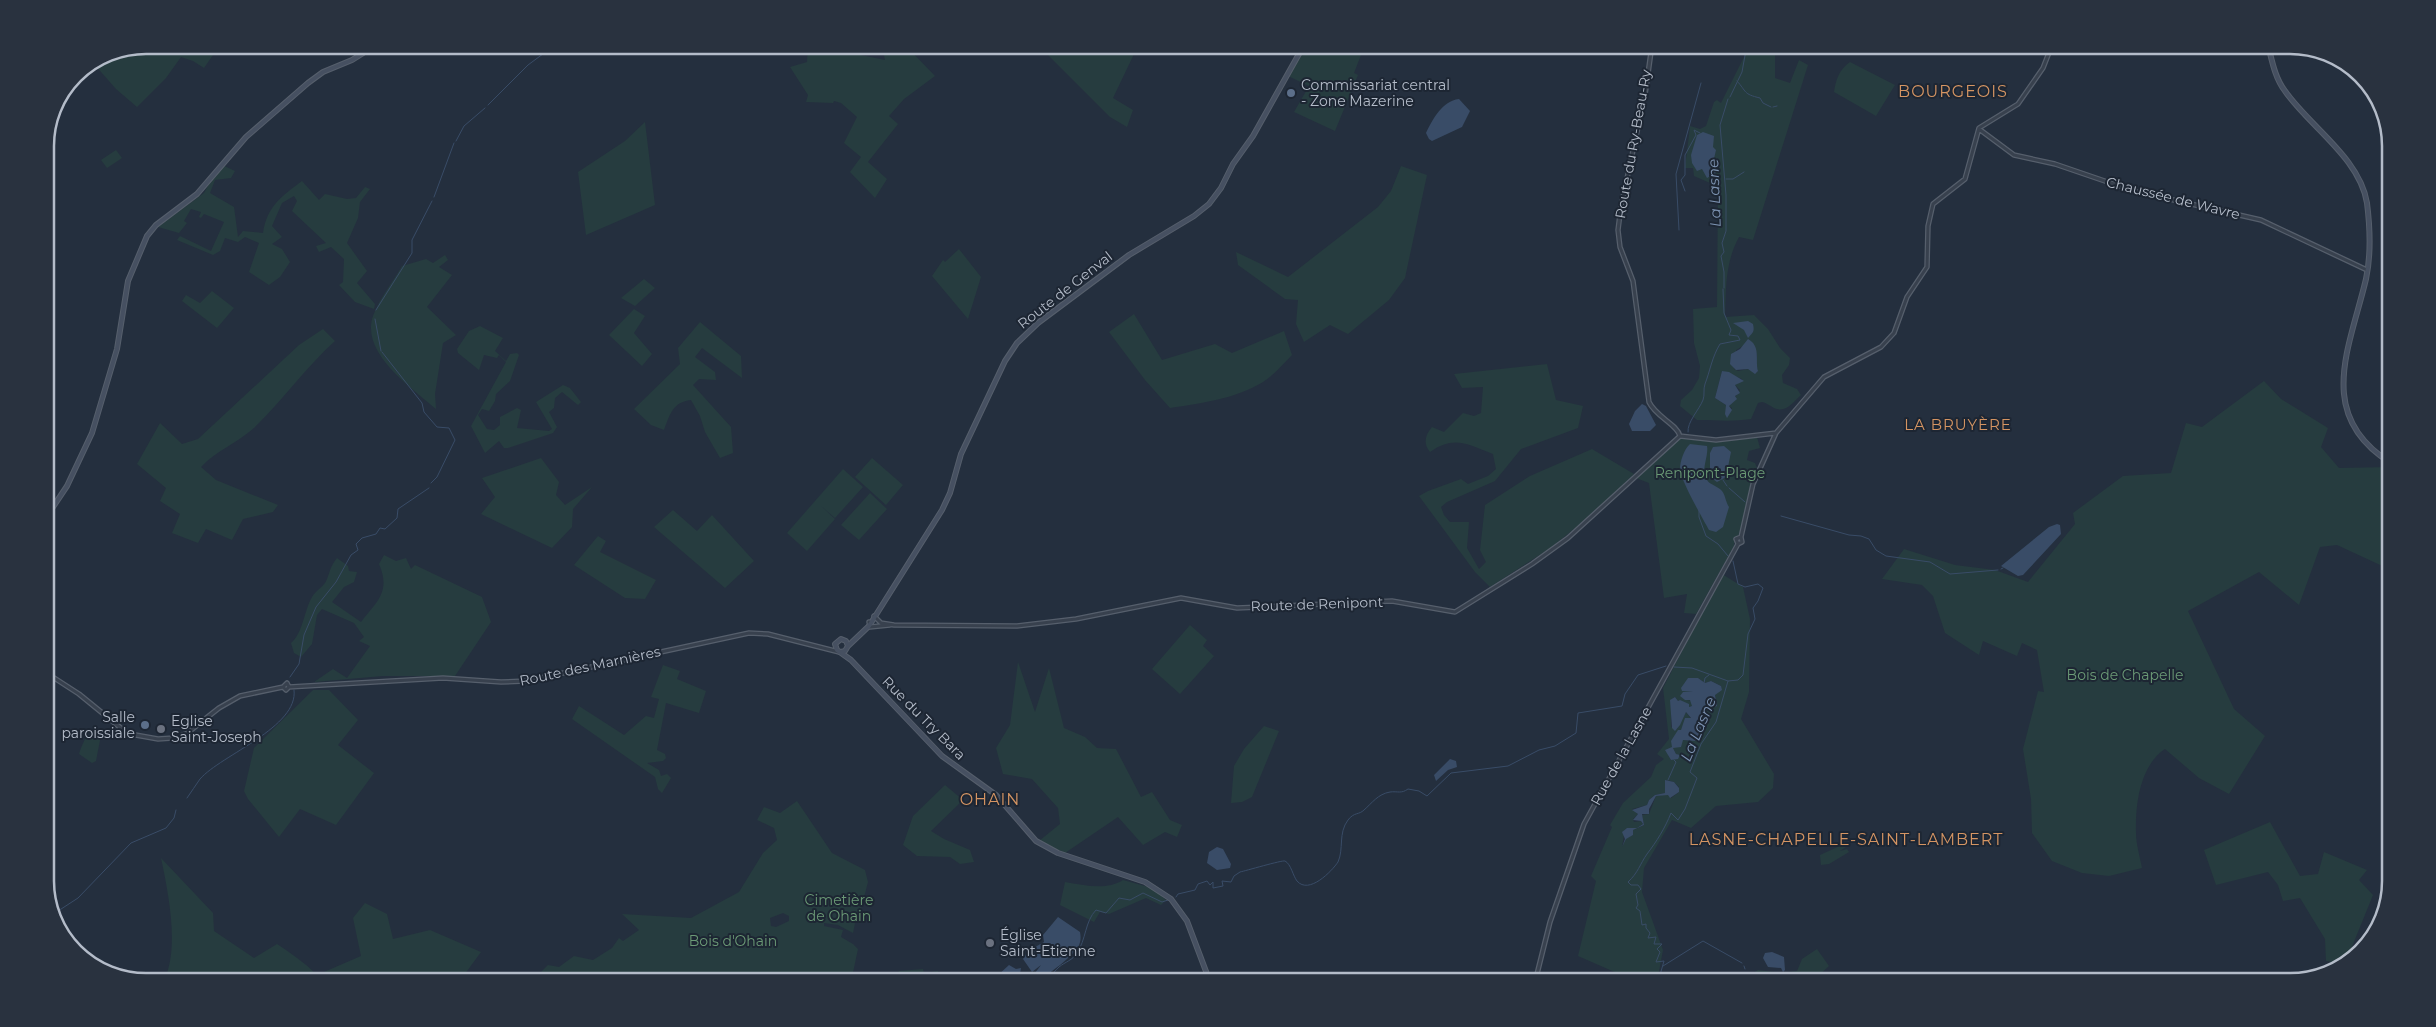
<svg xmlns="http://www.w3.org/2000/svg" width="2436" height="1027" font-family="Montserrat,sans-serif">
  <style>
    .green { fill: #263c3f; fill-rule: evenodd }
    .water { fill: #394c67 }
    .lines { fill: none; stroke-linecap: round; stroke-linejoin: round }
    .stream { stroke: #394c67; stroke-width: 1 }
    .tertiary-casing { stroke: #565f6c; stroke-width: 5.5 }
    .secondary-casing { stroke: #565f6c; stroke-width: 6 }
    .tertiary { stroke: #38414e; stroke-width: 3 }
    .secondary { stroke: #465061; stroke-width: 4 }
    .service-dot { fill: #5c6f8a; stroke: #1d2633; stroke-width: 2 }
    .worship-dot { fill: #6b7280; stroke: #1d2633; stroke-width: 2 }
    .labels { text-anchor: middle; dominant-baseline: central; stroke-width: 4; stroke-linejoin: round; paint-order: stroke }
    .poi-label { font-size: 14px; fill: #b4bcc9; stroke: #1d2633; text-anchor: start }
    .street-label { font-size: 14px; fill: #b4bcc9; stroke: #1d2633 }
    .park-label { font-size: 14px; fill: #6b9a76; stroke: #1d2633 }
    .water-label { font-size: 15px; font-style: italic; fill: #7c92b1; stroke: #1d2633 }
    .neighbourhood-label { font-size: 15px; letter-spacing: 1px; fill: #d59563; stroke: #1d2633 }
    .quarter-label { font-size: 16px; letter-spacing: 1px; fill: #d59563; stroke: #1d2633 }
    .rim { fill: none; stroke: #b4bcc9; stroke-width: 2.5 }
  </style>
  <rect width="100%" height="100%" fill="#242f3e"/>
  <path class="green" d="M146,45H220L204,68L193,61L181,57L166,78L137,107L116,89L94,64L107,53Z
    M808,45H844L842,51L885,60L882,45H905L935,76L904,99L889,116L898,124L868,162L887,179L875,198L850,172L861,157L844,143L857,117L841,103L834,101L833,103L806,102L808,95L790,67L807,62Z
    M1038,45H1126L1135,52L1113,98L1133,110L1127,127L1110,117Z
    M1305,45H1339L1361,55L1354,73L1358,75L1335,131L1294,112L1309,86L1288,76Z
    M1743,45H1759L1758,48L1775,52V78L1790,83L1799,60L1808,65L1753,240L1739,237C1725,263 1726,288 1725,317L1754,315L1768,329L1780,348L1790,358L1789,365L1782,375L1783,383L1797,389L1801,395C1794,401 1787,412 1777,409C1772,408 1768,403 1762,402L1758,403L1751,419C1732,422 1715,420 1697,420L1680,406L1681,400L1692,390L1699,378L1700,366L1694,343L1693,309L1717,307L1718,183H1710L1694,176L1693,168H1685L1690,126L1700,129L1706,126L1714,102L1717,100L1721,103L1746,53ZM1743,346L1757,354L1755,363L1758,371L1756,373L1748,369L1738,371L1734,369L1733,352L1737,357L1736,350ZM1722,371L1742,379V382L1740,381L1735,385L1740,390L1729,406L1732,408L1728,415L1726,405L1715,398Z
    M1850,62L1895,85L1876,116L1834,92C1836,79 1839,70 1850,62Z
    M645,122L655,205L586,235L578,172L625,141Z
    M116,150L122,158L107,168L101,160Z
    M220,164L235,171L231,178L215,180L210,193L234,207L238,237L243,231L263,233C267,206 282,196 302,181L319,200L325,194L347,199L356,198L365,187L370,189L360,202L358,218L347,243L367,271L357,283L375,304L374,309L355,302L339,285L343,282L344,259L331,247L319,252L316,246L326,243L292,211L297,201L294,196L282,203L272,226L282,237L272,244L282,249L290,262L280,277L269,285L249,272L259,243L245,237L238,242L225,238L220,251L213,255L177,240L180,236L211,251L224,222L204,214L201,218L199,217L201,212L191,209L184,221L187,223L179,233L158,227L204,193Z
    M1401,166L1427,175L1405,278L1389,300L1348,334L1330,325L1304,342L1296,324L1298,300L1285,299L1238,265L1236,252L1288,277L1378,207L1391,191Z
    M959,249L981,277L968,319L932,276L943,260L945,262Z
    M445,255L448,260L439,267L452,275L427,307L456,335L443,343L435,394L436,409C412,388 360,353 373,316C379,299 393,282 402,266L426,259L433,263Z
    M644,279L655,288L635,306L621,298Z
    M212,291L234,308L217,328L182,301L186,295L200,303Z
    M634,309L645,316L634,333L652,354L642,366L609,335Z
    M1134,314L1162,360L1215,344L1232,353L1284,331L1292,355C1283,364 1274,375 1263,382C1235,399 1202,403 1170,408L1145,380L1109,332Z
    M700,322L741,356L742,378L702,348L695,357L715,372L716,380L699,379L693,385L731,427L733,453L720,458L705,432L700,416L691,400C673,402 670,414 664,430L651,425L634,409L680,364L678,348Z
    M480,326L503,338L495,351L506,361L510,354L517,353L519,355L510,381L496,394L495,401L489,411L482,409L478,415L487,429L494,430L500,425V417L517,408L521,410L517,428L549,431L552,429L536,402L563,385L570,388L581,402L578,405L562,392L555,398L554,408L549,412L557,427L553,433L508,448H504L499,441L485,453L471,426L506,362L499,355L497,358L484,355L479,370L458,353L457,349L469,331Z
    M323,329L335,341C306,367 283,400 254,428C237,443 216,451 201,467L216,480L278,505L273,512L243,519L232,540L206,529L198,543L172,533L180,514L160,501L166,488L137,464L160,423L182,444L198,439L299,345Z
    M1547,364L1556,400L1583,406L1578,428L1521,449L1495,481L1447,502L1441,507L1444,515L1450,522H1469L1467,548L1479,569L1486,562L1480,550L1485,505L1530,476L1592,449L1634,474L1589,517L1549,549L1490,587L1475,572L1419,496L1428,491L1461,479L1468,484L1488,476L1496,469L1493,454C1467,444 1454,435 1430,452C1423,444 1425,435 1432,427L1444,432L1463,413L1474,416L1481,413L1483,387L1462,388L1454,374Z
    M2264,381L2281,399L2328,428L2321,447L2339,468L2391,467V550L2388,554L2391,570L2337,545L2320,547L2299,605L2259,572L2188,611L2234,709L2265,736L2229,794L2199,778L2165,749C2140,765 2135,805 2136,833C2136,844 2140,857 2142,868L2109,876L2082,873L2052,861L2032,833L2031,799L2023,749L2038,691L2044,692L2037,650L2022,643L2017,656L1983,641L1979,655L1945,633L1933,596L1922,585L1882,579L1904,549L1955,565L1995,570L2028,582L2075,524L2073,513L2123,476L2171,473L2186,423L2202,427Z
    M1681,437L1714,442L1757,437L1760,448L1749,451L1747,460L1755,463L1757,468C1748,488 1747,508 1741,529C1739,536 1734,538 1734,546L1696,614L1684,613L1687,594L1664,598L1649,483L1636,478Z
    M541,458L559,482L556,495L565,505L592,487L573,509L572,527L552,548L481,514L495,497L482,478Z
    M872,458L903,485L886,505L855,477Z
    M843,469L863,487L835,518L821,506L835,519L807,551L787,533Z
    M870,493L887,509L859,540L841,525Z
    M673,510L697,531L712,515L754,561L725,588L654,527Z
    M598,536L606,541L600,552L656,580L645,599L625,598L574,565Z
    M384,555L396,561L406,558L411,569L415,565L482,597L491,622L455,676H383L314,682L333,669L347,678L370,646L359,641L364,637L354,623L322,609L317,615L312,644L301,657L294,653L291,643C303,633 304,611 312,597C316,590 325,586 327,579C331,569 330,567 337,558L348,566L349,571L357,572L354,582L344,587L332,602L361,622C377,601 391,592 379,564Z
    M1722,574L1743,587L1750,619L1749,692L1741,719L1774,774L1773,788L1758,802L1716,806L1691,828L1672,820L1644,868L1642,892L1663,950L1657,982H1629L1626,977L1578,956L1596,881L1591,876L1612,827L1610,825L1623,803L1651,777L1656,765L1664,759L1657,754L1669,739L1663,688ZM1688,678H1698L1705,683L1711,681L1721,686L1715,695L1717,705L1702,711L1706,720L1692,741L1683,740L1673,748L1676,754L1679,756L1671,760L1668,755L1673,745L1672,741L1681,730L1687,718L1691,719L1686,712L1677,729L1671,727V700L1675,697L1678,701L1680,700L1689,707L1692,706V701L1687,700L1683,693L1693,691L1684,689ZM1666,780L1674,782L1679,787V792L1671,798L1669,794L1656,796L1649,814L1642,815L1644,825L1633,830V835L1626,838L1622,847L1625,829L1637,828L1643,824L1641,821L1634,822L1633,819L1638,814L1632,809L1647,805L1649,800L1655,795L1665,793Z
    M1190,625L1207,640L1203,646L1214,656L1180,694L1152,669Z
    M1018,662L1035,712L1049,668L1064,728L1085,737L1097,748L1116,749L1141,797L1152,792L1170,820L1182,825L1177,837L1165,832L1143,845L1118,817L1065,853L1039,841L1060,824L1058,808L1032,779L1003,774L996,748L1010,725Z
    M663,665L680,671L677,679L706,691L699,713L666,703L657,750L665,754L666,758L663,761L647,763L659,770L661,776L667,774L671,778L662,793L658,789L655,777L572,719L579,706L624,735L646,716L654,718L659,699L651,697Z
    M313,690H329L358,720L338,745L374,773L336,825L300,809L279,837L248,799L244,791L254,748Z
    M1264,726L1279,731L1252,797L1242,802L1231,803L1234,766L1244,749Z
    M102,730L96,761L92,763L79,754C84,740 86,732 102,730Z
    M945,785L963,800L931,831L944,839L970,850L974,862L960,864L950,857L917,856L903,845L913,816Z
    M797,801L832,853L865,870L868,882L860,913H857L853,933L838,925L824,923V926L843,930L841,937L853,944L858,949L851,982H531L548,965L559,967L574,956L593,960L612,948L619,938L623,941L639,930L622,914L691,918L739,892L763,853L777,840L774,828L757,820L764,807L780,813ZM783,913L789,916V921L776,927L771,926L770,918Z
    M2270,822L2300,876L2318,874L2324,852L2367,870L2359,880L2373,895L2345,964L2326,961L2325,939L2300,898L2283,901L2278,885L2268,872L2216,885L2204,850Z
    M1844,844L1846,847L1840,851L1847,849L1849,852L1829,864L1821,865L1820,855Z
    M161,858L213,913L214,931L254,958L277,944C291,953 305,963 317,975L361,956L353,918L365,903L387,914L393,939L430,930L481,952L459,982H177L167,973C178,941 168,891 161,858Z
    M1123,880L1152,888L1166,900L1161,905L1146,898L1109,914L1100,912L1094,922L1060,905L1065,882C1084,885 1106,891 1123,880Z
    M1817,949L1829,966L1812,982H1749L1750,975L1758,970L1782,973L1797,971L1802,959Z
    M923,969L924,973L938,971L940,982H876L884,976L889,979L896,975L899,971Z"/>
  <path class="water" d="M1592,45H1612L1587,55L1583,52L1584,49Z
    M1459,99L1470,111L1462,127L1432,141L1429,139L1426,133C1433,119 1442,101 1459,99Z
    M1703,132L1714,136L1713,147L1716,150L1713,163L1716,173L1707,178L1702,169L1697,171L1692,163L1691,155L1697,135Z
    M1748,321L1753,324C1755,333 1752,333 1748,338L1744,330L1733,323Z
    M1748,339C1761,346 1755,360 1758,371L1755,374L1748,369L1736,370L1730,364L1731,354L1740,349Z
    M1722,371L1729,372L1744,381L1735,385L1740,393L1735,396L1737,399L1729,406L1732,410L1727,418L1725,414L1726,405L1715,398Z
    M1642,404L1646,406L1656,425L1650,431H1632L1629,424L1635,411Z
    M1690,444L1707,446C1709,456 1700,471 1707,480C1710,485 1718,486 1722,491C1725,494 1726,503 1729,507L1723,527L1716,532L1709,530C1703,519 1680,479 1680,469C1680,462 1684,449 1690,444Z
    M1724,446L1731,452L1726,477L1717,482L1710,477V453L1713,447Z
    M2057,524L2060,525L2061,534L2023,575L2018,576L2001,566L2049,527Z
    M1688,678H1698L1705,683L1711,681L1721,686L1722,690L1715,695L1717,706L1702,711C1702,713 1704,715 1705,718C1709,726 1699,735 1695,741L1683,740L1681,747L1673,748L1676,754L1680,755L1678,759L1671,760L1665,750L1672,747L1671,741L1678,730H1681L1685,718H1691L1686,712L1680,725L1675,731L1672,728L1670,700L1675,697L1678,701L1680,700L1689,704V707L1692,706L1690,700H1685L1680,696L1683,692L1693,691H1682L1681,688Z
    M1450,759L1456,761L1457,767L1448,770L1436,781L1434,775Z
    M1665,780L1674,782L1679,788V792L1670,798L1668,795L1656,796L1649,809V814H1642L1644,825L1633,830V835L1626,839L1622,847L1625,839L1622,832L1627,828H1637L1643,824L1641,821L1633,820L1638,814L1632,810L1647,805L1649,800L1655,795L1665,793Z
    M1217,847L1223,849L1231,864L1230,868L1217,870L1207,863L1209,852Z
    M1058,917L1080,932C1081,937 1081,942 1078,947C1073,955 1046,979 1038,977L1035,973L1041,965L1032,972L1023,959L1028,951L1044,942L1043,935Z
    M1772,952L1784,957L1785,970L1783,972L1781,968L1768,967L1763,958L1765,953Z
    M1009,965L1016,969L1021,968L1020,974L1015,973L1002,982L997,980V976Z"/>
  <g class="lines">
    <path class="stream" d="M1735,45V49L1741,46L1745,48
      M1737,81C1747,92 1743,94 1760,98L1763,103L1771,107
      M1730,97L1742,72L1746,50
      M488,105L528,65L555,45
      M1773,107L1777,106
      M456,141L464,126L485,108
      M1726,179H1733L1744,172
      M1685,191L1681,180L1685,175V155L1696,135L1694,130L1700,133
      M434,197L454,143
      M1679,230L1676,174L1701,83
      M1724,288V272L1721,256L1724,252L1722,243L1726,231V195L1720,125L1728,99
      M376,310L412,253V240L432,201
      M375,319L381,351
      M382,352L422,403L424,412L437,427L449,428L455,440L437,477L431,483
      M1688,432C1687,422 1699,410 1703,400C1705,395 1703,389 1705,384C1710,371 1712,357 1720,344L1740,340L1738,336L1729,335L1731,330L1724,313L1723,289
      M1723,480L1727,486
      M1729,488L1745,502
      M1699,509V517L1706,536L1718,544L1728,556
      M1781,516L1849,535L1861,536L1869,539L1876,550L1886,556L1930,562L1950,574L1998,570
      M2001,569L2003,568
      M1674,667L1692,668L1728,681
      M290,677L299,664L304,635L316,607L336,582L351,555L358,550L356,544L362,538L376,534L380,528L385,529L397,518L398,509L429,488
      M1704,683L1705,678L1709,675
      M1668,780L1676,762L1674,760
      M187,798C191,792 196,785 200,779C221,755 299,727 294,690
      M1176,897L1178,894L1195,890L1198,884L1207,881L1210,885L1213,882V888L1223,886L1222,881L1231,882L1234,876L1240,872C1245,871 1282,860 1285,861C1291,864 1293,876 1297,881C1309,895 1332,871 1338,862C1344,849 1338,833 1348,820C1354,812 1359,815 1364,810C1372,803 1378,794 1390,792C1398,791 1401,794 1408,789L1419,791L1427,796L1451,773L1508,766L1539,750L1555,746L1576,733L1578,713L1622,706L1625,694L1638,675L1666,666
      M55,913L78,898L131,843L166,828L174,818L176,810
      M1663,966L1703,941L1742,963
      M1744,966L1745,969
      M1030,982C1048,982 1047,979 1059,967C1065,962 1073,960 1077,953C1086,940 1085,921 1096,910L1106,913L1119,898L1130,900L1143,893L1162,902L1168,900
      M1658,982L1664,961L1656,962L1660,952L1657,949L1662,944H1654L1656,937L1648,938L1650,933L1646,928V924L1642,925L1640,911L1636,908L1638,905L1636,894L1641,889L1638,885H1631L1628,882C1638,873 1640,864 1647,854C1657,841 1665,828 1671,813L1678,820L1685,809L1697,778L1690,772L1701,744L1716,722L1728,681L1738,680L1743,675L1748,634L1755,619L1753,608L1758,601L1763,588L1758,584L1745,587L1738,584L1733,561"/>
    <g class="tertiary-casing">
      <path id="tertiary" d="M1652,45L1645,95L1621,206L1618,230L1620,247L1633,281L1649,402C1656,417 1677,424 1680,436
        M1979,129L2014,155L2055,164L2134,191L2261,220L2367,270
        M1680,436L1716,440L1776,433
        M1741,537L1753,484L1776,433L1824,377L1881,347L1894,333L1907,297L1927,267L1928,226L1933,204L1965,179L1979,128L2018,104L2043,68L2052,45
        M1738,544L1742,542L1741,537
        M1738,544L1736,539L1741,537
        M874,616L881,623L894,625L1017,626L1076,619L1181,598L1237,608L1392,601L1455,612L1532,564L1568,538L1680,436
        M869,622L870,627L890,625
        M45,672L79,694L122,729L130,734L158,739L173,738L186,734L219,708L240,696L283,687L286,690L289,687L443,678L501,682L526,681L749,633L768,634L839,652
        M283,687L287,683L289,687
        M1535,982L1550,922L1584,824L1738,544"/>
    </g>
    <g class="secondary-casing">
      <path id="secondary" d="M2268,45C2272,61 2275,78 2285,91C2309,126 2360,158 2367,203C2370,227 2371,256 2366,279C2350,347 2314,415 2391,463
        M45,519L67,486L92,433L117,349L128,281L147,236L156,225L197,194L246,137L308,83L323,72L352,60L376,45
        M848,646L869,626L942,510L950,493L961,454L1005,361L1017,343L1038,323L1129,255L1194,216L1209,204L1221,188L1233,164L1253,136L1304,45
        M841,652L845,651L848,646L846,641L841,639L835,644L837,650L851,660L942,756L996,795L1036,841L1058,853L1145,882L1171,899L1187,921L1210,982"/>
    </g>
    <use href="#tertiary" class="tertiary"/>
    <use href="#secondary" class="secondary"/>
  </g>
  <g class="service-dot">
    <circle cx="1291" cy="93" r="5"/>
    <circle cx="145" cy="725" r="5"/>
  </g>
  <g class="worship-dot">
    <circle cx="161" cy="729" r="5"/>
    <circle cx="990" cy="943" r="5"/>
  </g>
  <g class="labels">
    <g class="poi-label">
      <text x="1301" y="85">Commissariat central<tspan x="1301" dy="16">- Zone Mazerine</tspan></text>
      <text x="135" y="717" text-anchor="end">Salle<tspan x="135" dy="16">paroissiale</tspan></text>
      <text x="171" y="721">Eglise<tspan x="171" dy="16">Saint-Joseph</tspan></text>
      <text x="1000" y="935">Église<tspan x="1000" dy="16">Saint-Etienne</tspan></text>
    </g>
    <g class="street-label">
      <text transform="translate(1633 144) rotate(-80)">Route du Ry-Beau-Ry</text>
      <text transform="translate(2173 198) rotate(14)">Chaussée de Wavre</text>
      <text transform="translate(1065 290) rotate(-38)">Route de Genval</text>
      <text transform="translate(1317 604) rotate(-2)">Route de Renipont</text>
      <text transform="translate(590 666) rotate(-12)">Route des Marnières</text>
      <text transform="translate(924 718) rotate(45)">Rue du Try Bara</text>
      <text transform="translate(1621 756) rotate(-61)">Rue de la Lasne</text>
    </g>
    <g class="park-label">
      <text x="1710" y="473">Renipont-Plage</text>
      <text x="2125" y="675">Bois de Chapelle</text>
      <text x="839" y="900">Cimetière<tspan x="839" dy="16">de Ohain</tspan></text>
      <text x="733" y="941">Bois d'Ohain</text>
    </g>
    <g class="water-label">
      <text transform="translate(1714 193) rotate(-92)">La Lasne</text>
      <text transform="translate(1698 729) rotate(-67)">La Lasne</text>
    </g>
    <g class="neighbourhood-label">
      <text x="1958" y="424">LA BRUYÈRE</text>
    </g>
    <g class="quarter-label">
      <text x="1953" y="91">BOURGEOIS</text>
      <text x="990" y="799">OHAIN</text>
      <text x="1846" y="839">LASNE-CHAPELLE-SAINT-LAMBERT</text>
    </g>
  </g>
  <path d="M0 0H2436V1027H0ZM146 54H2290A92 92 0 0 1 2382 146V881A92 92 0 0 1 2290 973H146A92 92 0 0 1 54 881V146A92 92 0 0 1 146 54Z" fill="#29323f" fill-rule="evenodd"/>
  <path class="rim" d="M146 54H2290A92 92 0 0 1 2382 146V881A92 92 0 0 1 2290 973H146A92 92 0 0 1 54 881V146A92 92 0 0 1 146 54Z"/>
</svg>
